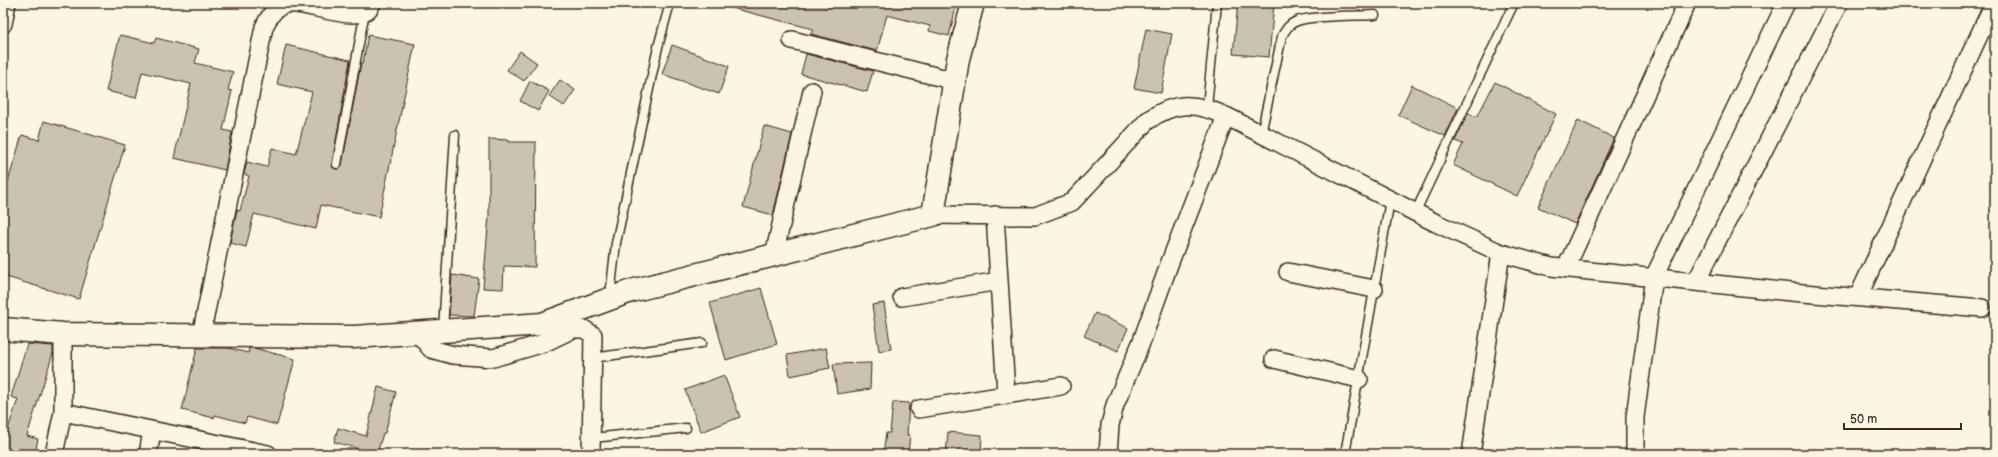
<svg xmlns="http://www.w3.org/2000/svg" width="1998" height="457" font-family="'Balsamiq Sans',sans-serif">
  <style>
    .building { fill: #ccc2b3; stroke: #3b2a1e }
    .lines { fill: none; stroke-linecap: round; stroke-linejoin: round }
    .lane-casing { stroke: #3b2a1e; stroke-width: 11 }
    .street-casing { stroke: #3b2a1e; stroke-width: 20 }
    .secondary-casing { stroke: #3b2a1e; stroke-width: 25 }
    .lane { stroke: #fcf5e5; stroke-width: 8 }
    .street { stroke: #fcf5e5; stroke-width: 17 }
    .secondary { stroke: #fcf5e5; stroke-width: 22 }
  </style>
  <rect width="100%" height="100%" fill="#fcf5e5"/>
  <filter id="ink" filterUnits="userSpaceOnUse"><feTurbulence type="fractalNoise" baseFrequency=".025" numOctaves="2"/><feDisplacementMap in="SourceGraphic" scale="8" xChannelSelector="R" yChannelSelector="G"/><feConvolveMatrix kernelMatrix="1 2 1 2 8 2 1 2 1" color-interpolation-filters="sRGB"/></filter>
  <g filter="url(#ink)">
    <path class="building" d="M729,3H957L949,36L929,31L930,26L887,15L877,51L811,34L813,29L728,7Z
      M1238,3H1274L1269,57L1233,54Z
      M1146,29L1172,34L1161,93L1134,88Z
      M120,35L154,43L156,38L199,49L195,63L233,72L228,90L232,91L223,130L232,132L225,170L174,158L191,84L142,72L136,98L106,91Z
      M368,35L415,44L379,217L321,205L316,229L254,214L246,247L230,243L237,210L240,211L249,176L244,174L247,162L267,167L272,148L296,154L312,92L277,84L286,45L350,60L332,163L333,168L338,169L342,165L361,63H363Z
      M672,45L729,66L719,94L662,74Z
      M520,51L537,63L524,81L507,70Z
      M806,54L873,71L867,92L801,74Z
      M560,80L575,90L564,106L549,96Z
      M530,81L549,91L538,111L520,101Z
      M1495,82L1556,114L1517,196L1453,165L1463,144L1455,141L1468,113L1477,117Z
      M1412,85L1458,108L1445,136L1398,115Z
      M1578,120L1614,138L1575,224L1538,207Z
      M44,121L125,145L79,299L3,276V198L22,135L39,140Z
      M764,126L792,134L773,215L743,207Z
      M489,139L509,140V142H536L535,267L504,266L503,289L483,288L489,215Z
      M452,275L479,279L474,316L449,315Z
      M761,288L777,344L726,360L710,303Z
      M884,303L891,349L879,351L872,305Z
      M1095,313L1128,328L1118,351L1084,336Z
      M27,344L53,346V353L27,436L38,439L35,454H3L5,431L7,432L18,399L11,397Z
      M197,348H228L248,353L249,348H254L295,359L277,425L247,417L245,423L215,415L214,418L182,410Z
      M826,348L830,368L790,376L787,355Z
      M871,363L870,389L837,394L833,364Z
      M724,375L740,417L701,432L685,390Z
      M378,387L396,392L385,433H383L377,454L334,442L338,428L366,436Z
      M893,402L909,403L907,435H910L908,454H883L886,433H890Z
      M948,432L982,435L981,454H946Z"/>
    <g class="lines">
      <g class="lane-casing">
        <path id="lane" d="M1207,107L1217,3
          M1261,134L1282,36C1286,29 1289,24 1297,21C1313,15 1357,16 1375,15
          M337,164L365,11
          M1415,213L1514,3
          M610,296L616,243L658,47L670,3
          M443,330L455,135
          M592,358L702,343
          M593,438L686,428
          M1345,454L1390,200"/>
      </g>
      <g class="street-casing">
        <path id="street" d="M3,24L7,3
          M792,40L955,81
          M933,215L1035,216L1072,202L1147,121C1175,101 1195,102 1226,116L1436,223L1501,253L1551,267L1791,292L1982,308
          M995,215L1006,393
          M774,255L812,91
          M1566,268L1686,5
          M1288,272L1374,289
          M1696,282L1839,3
          M902,297L999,281
          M1858,297L1994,3
          M417,332L431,349L453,355L493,358L544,343L573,329H584L593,335L591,454
          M63,334V412L268,454
          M201,336L264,27C269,17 275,6 287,4C307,0 363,29 372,3
          M1274,359L1359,379
          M919,409L1061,386
          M54,454L63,412
          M148,454L152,431
          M1108,454L1110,425L1115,405L1141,343L1170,262L1226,116
          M1471,454L1501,253
          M1635,454V417L1654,277L1786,3"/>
      </g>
      <g class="secondary-casing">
        <path id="secondary" d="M3,329L63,334L354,337L542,324L631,291L933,215L958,59L973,3"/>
      </g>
      <use href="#lane" class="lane"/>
      <use href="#street" class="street"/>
      <use href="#secondary" class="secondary"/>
    </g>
  </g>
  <rect width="1998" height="457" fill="none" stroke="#fcf5e5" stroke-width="16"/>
  <rect x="8" y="8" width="1982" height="441" fill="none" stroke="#3b2a1e" stroke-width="1.5" filter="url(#ink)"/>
  <path d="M1844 423v6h117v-6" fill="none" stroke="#3b2a1e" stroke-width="2"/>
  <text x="1850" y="423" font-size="12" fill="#3b2a1e" stroke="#fcf5e5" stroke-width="3" paint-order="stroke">50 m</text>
</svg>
